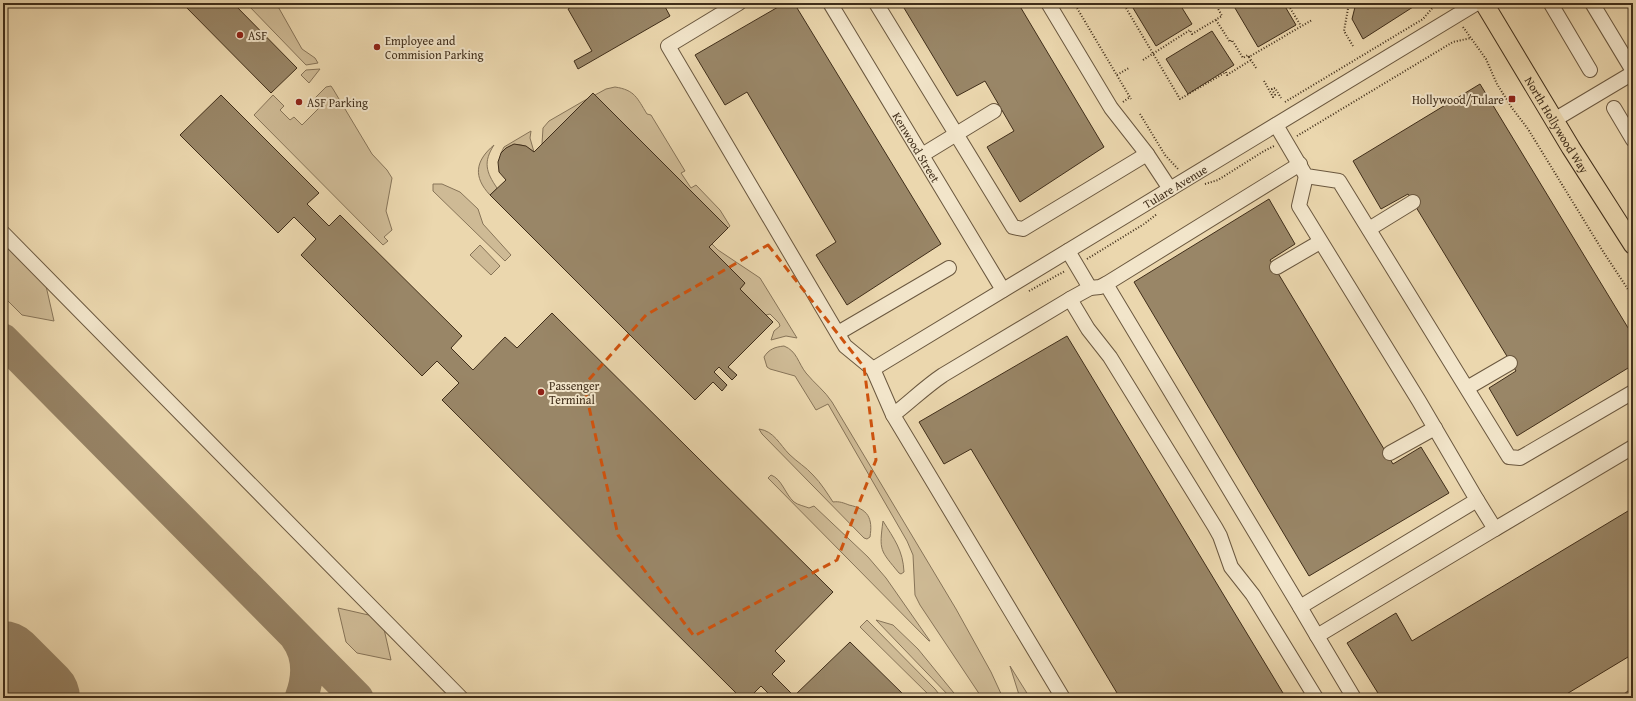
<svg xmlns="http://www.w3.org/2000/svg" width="1636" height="701" font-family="'Gentium Book Plus',serif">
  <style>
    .green { fill: #ceba95; stroke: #877458 }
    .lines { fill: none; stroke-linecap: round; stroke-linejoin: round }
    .taxiway { stroke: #968264; stroke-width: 33 }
    .runway { stroke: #968264; stroke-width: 84 }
    .building { fill: #998667; stroke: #402e1a }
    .minor-casing { stroke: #6b583f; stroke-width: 16 }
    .major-casing { stroke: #402e1a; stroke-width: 20 }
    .path { stroke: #402e1a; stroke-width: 2; stroke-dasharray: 1 2; stroke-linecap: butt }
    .minor { stroke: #f2e5ca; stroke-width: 14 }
    .major { stroke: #ebd7ae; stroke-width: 18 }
    .marked { fill: none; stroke: #cf530e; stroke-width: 3; stroke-dasharray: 8 5; stroke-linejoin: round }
    .poi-dot { fill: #8f2418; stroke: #f2e5ca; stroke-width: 1.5 }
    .labels { text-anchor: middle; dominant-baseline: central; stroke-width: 4; stroke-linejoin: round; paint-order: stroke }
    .poi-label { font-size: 12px; fill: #402e1a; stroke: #f2e5ca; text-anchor: start }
    .street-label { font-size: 12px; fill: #402e1a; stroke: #f2e5ca }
  </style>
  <rect width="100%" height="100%" fill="#ebd7ae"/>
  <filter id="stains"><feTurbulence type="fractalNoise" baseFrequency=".005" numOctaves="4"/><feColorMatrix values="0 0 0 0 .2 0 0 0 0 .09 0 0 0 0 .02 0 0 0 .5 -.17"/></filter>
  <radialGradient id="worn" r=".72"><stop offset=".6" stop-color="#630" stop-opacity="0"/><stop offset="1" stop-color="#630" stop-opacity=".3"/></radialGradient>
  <path class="green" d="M248,3H276L302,49L315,58L318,63L306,65L247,4Z
    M320,69L309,83L301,75L306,70Z
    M331,86L333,89L372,154L387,170L392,178L386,211L392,230L384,237L388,241L383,245L254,115L273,95L284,106L280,110L290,120L294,117L302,125L321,106L314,99L326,87Z
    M615,87C635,90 637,98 647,114L651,115L685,171L681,173L691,188L696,185L720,210L730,226L728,228L595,95L606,89Z
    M587,99L542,144L543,128L549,121Z
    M531,131L530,138L534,152C522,142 511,142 501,153L504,147Z
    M494,145C483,162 486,172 497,188L490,195C473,177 475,161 494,145Z
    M433,184H442L460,192L478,209L483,224L511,255L505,261L433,191Z
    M3,239L46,286L54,321L22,315L3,296Z
    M712,244L718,250L760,278L797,338L786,336L771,340L774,331L780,326L779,323L770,314L766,315L740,289L745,283L709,247Z
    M480,245L500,266L491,275L470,255Z
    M784,346C797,351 798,363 806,373C814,383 825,391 832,402L956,609L991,672L1003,698H982L920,605L915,595L913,555L907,541L828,404L816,410L795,376L770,369L767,367L764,357C769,349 775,347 784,346Z
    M759,429C774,431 780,445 789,454C797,462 806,467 813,475C821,483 827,493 833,502C839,501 844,503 849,505C868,509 873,518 870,537L867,539L864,538L762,434Z
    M771,475C782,479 785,494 794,502C798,505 804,506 809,508L814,506L868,557L886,578L930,641H929L768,478Z
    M883,521C894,539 903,550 904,572L901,574L899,573C880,550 879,551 883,521Z
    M338,608L373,616L384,629L391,660L357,653L346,642Z
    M867,620L935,689L942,698H932L860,627Z
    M876,620L893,625L918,649L958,698H951Z
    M1010,666L1030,698H1020Z"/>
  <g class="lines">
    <path class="taxiway" d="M3,340L357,698
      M296,637C310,656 309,677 301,698"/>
    <path class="runway" d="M3,663L38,698"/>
  </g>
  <path class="building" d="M182,3H233L297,68L271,93Z
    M577,3H663L670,16L578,69L574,61L592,51L568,9Z
    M785,3H794L941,244L847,305L816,255L836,242L747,92L725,105L695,55Z
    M901,3H1018L1104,147L1020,202L987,147L1014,131L985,81L957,96Z
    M1130,3H1179L1192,24L1156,46Z
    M1232,3H1283L1296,25L1258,47Z
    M1356,3H1411L1413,7L1363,39L1352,19Z
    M1212,31L1234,65L1188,94L1166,59Z
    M1480,84L1633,336V365L1517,436L1489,388L1516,371L1408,194L1381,209L1353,161Z
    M593,93L728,228L709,247L745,283L740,289L773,322L728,367L737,375L732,380L719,367L714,372L727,385L722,391L713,382L695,400L490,195L506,180L499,172L498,162L501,153L506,148L514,144L526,146L534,152Z
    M221,95L319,193L307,204L329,226L340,215L462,336L451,348L473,370L505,337L517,348L552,313L833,592L775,651L785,661L772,674L794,696L850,642L907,698H773L761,686L749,698H741L442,400L459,383L437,361L422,376L301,255L316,239L294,217L278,233L180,135Z
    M1269,199L1295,244L1270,260L1393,464L1421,447L1449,493L1309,576L1134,282Z
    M1067,336L1286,698H1120L971,449L944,464L919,422Z
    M1633,508V654L1560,698H1381L1347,643L1396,613L1412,641Z"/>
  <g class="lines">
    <g class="minor-casing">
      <g id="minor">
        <path d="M739,3L668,46L845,346L873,369L893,415L1063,698"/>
        <path id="s1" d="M830,3L1003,290"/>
        <path d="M876,3L1013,227L1023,229L1147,154"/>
        <path d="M1048,3L1111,108L1147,154L1170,189"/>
        <path d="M1553,3L1551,4L1590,70"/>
        <path d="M1592,3L1633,71"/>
        <path d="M1614,108L1633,140"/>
        <path d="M1554,120L1633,73"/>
        <path d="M1276,125L1306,176L1339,181L1509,457L1520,458L1633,392"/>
        <path d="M922,155L994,111"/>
        <path d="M1369,229L1413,202"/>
        <path d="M3,233L461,698"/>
        <path d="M1068,251L1090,288L1070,299L1088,329L1110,357L1215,527L1220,536L1231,567L1253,595L1316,698"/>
        <path d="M1277,267L1320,242"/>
        <path d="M1106,284L1300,164"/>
        <path d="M1090,288L1100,287L1106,284L1300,607L1477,500L1419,401L1299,206L1306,176"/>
        <path d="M838,333L949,268"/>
        <path id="s2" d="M873,369L1477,3"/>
        <path d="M1467,388L1510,363"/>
        <path d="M893,415C910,402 925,387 943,375L1070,299"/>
        <path d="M1390,453L1435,428"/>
        <path d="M1477,500L1495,529L1633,447"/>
        <path d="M1300,607L1317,636L1495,529"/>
        <path d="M1317,636L1354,698"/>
        <path d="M1631,698L1633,697"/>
      </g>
    </g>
    <g class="major-casing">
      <g id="major">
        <path id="s3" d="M1484,3L1571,148L1633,245"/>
      </g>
    </g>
    <path class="path" d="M1074,3L1131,99
      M1123,3L1180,99L1226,72L1227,75L1251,60
      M1287,3L1301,26
      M1349,3L1344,31L1353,46
      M1216,20L1230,42L1232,40L1243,58L1248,55L1249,57
      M1463,27L1486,59L1497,84L1512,108L1528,129L1604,253L1633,297
      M1143,60L1190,30L1192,34L1222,16L1215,3
      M1256,68L1249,57L1312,20
      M1117,75L1129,68
      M1264,81L1273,97L1275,95L1272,89L1275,88L1281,98
      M1123,102L1130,97
      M1285,102L1423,19L1434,6V3
      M1140,114L1165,155L1178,169
      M1297,136L1453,42L1471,38
      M1205,184L1218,180L1264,151L1274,146
      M1087,259L1144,224L1157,214
      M1029,291L1065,271"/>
    <use href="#minor" class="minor"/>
    <use href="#major" class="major"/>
  </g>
  <path class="marked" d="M768,245L864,367L876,460L837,560L694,636L618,535L584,385L646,315Z"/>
  <g class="poi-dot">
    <circle cx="240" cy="35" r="4"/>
    <circle cx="377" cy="47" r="4"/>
    <rect x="1508" y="95" width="8" height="8" rx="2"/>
    <circle cx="299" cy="102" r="4"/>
    <circle cx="541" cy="392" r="4"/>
  </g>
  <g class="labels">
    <g class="poi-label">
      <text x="248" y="35">ASF</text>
      <text x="385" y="40">Employee and<tspan x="385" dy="14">Commision Parking</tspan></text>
      <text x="1504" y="99" text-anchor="end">Hollywood/Tulare</text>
      <text x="307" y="102">ASF Parking</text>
      <text x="549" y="385">Passenger<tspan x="549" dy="14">Terminal</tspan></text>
    </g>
    <g class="street-label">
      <text stroke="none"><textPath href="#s3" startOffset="142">North Hollywood Way</textPath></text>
      <text stroke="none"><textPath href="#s1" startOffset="168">Kenwood Street</textPath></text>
      <text stroke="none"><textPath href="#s2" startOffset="353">Tulare Avenue</textPath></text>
    </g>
  </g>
  <rect width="1636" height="701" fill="none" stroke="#ebd7ae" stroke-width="16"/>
  <rect x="4" y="4" width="1628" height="693" fill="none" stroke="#402e1a" stroke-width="2"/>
  <rect x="8" y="8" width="1620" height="685" fill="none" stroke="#402e1a"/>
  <rect width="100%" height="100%" filter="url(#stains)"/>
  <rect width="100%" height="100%" fill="url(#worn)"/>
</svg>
